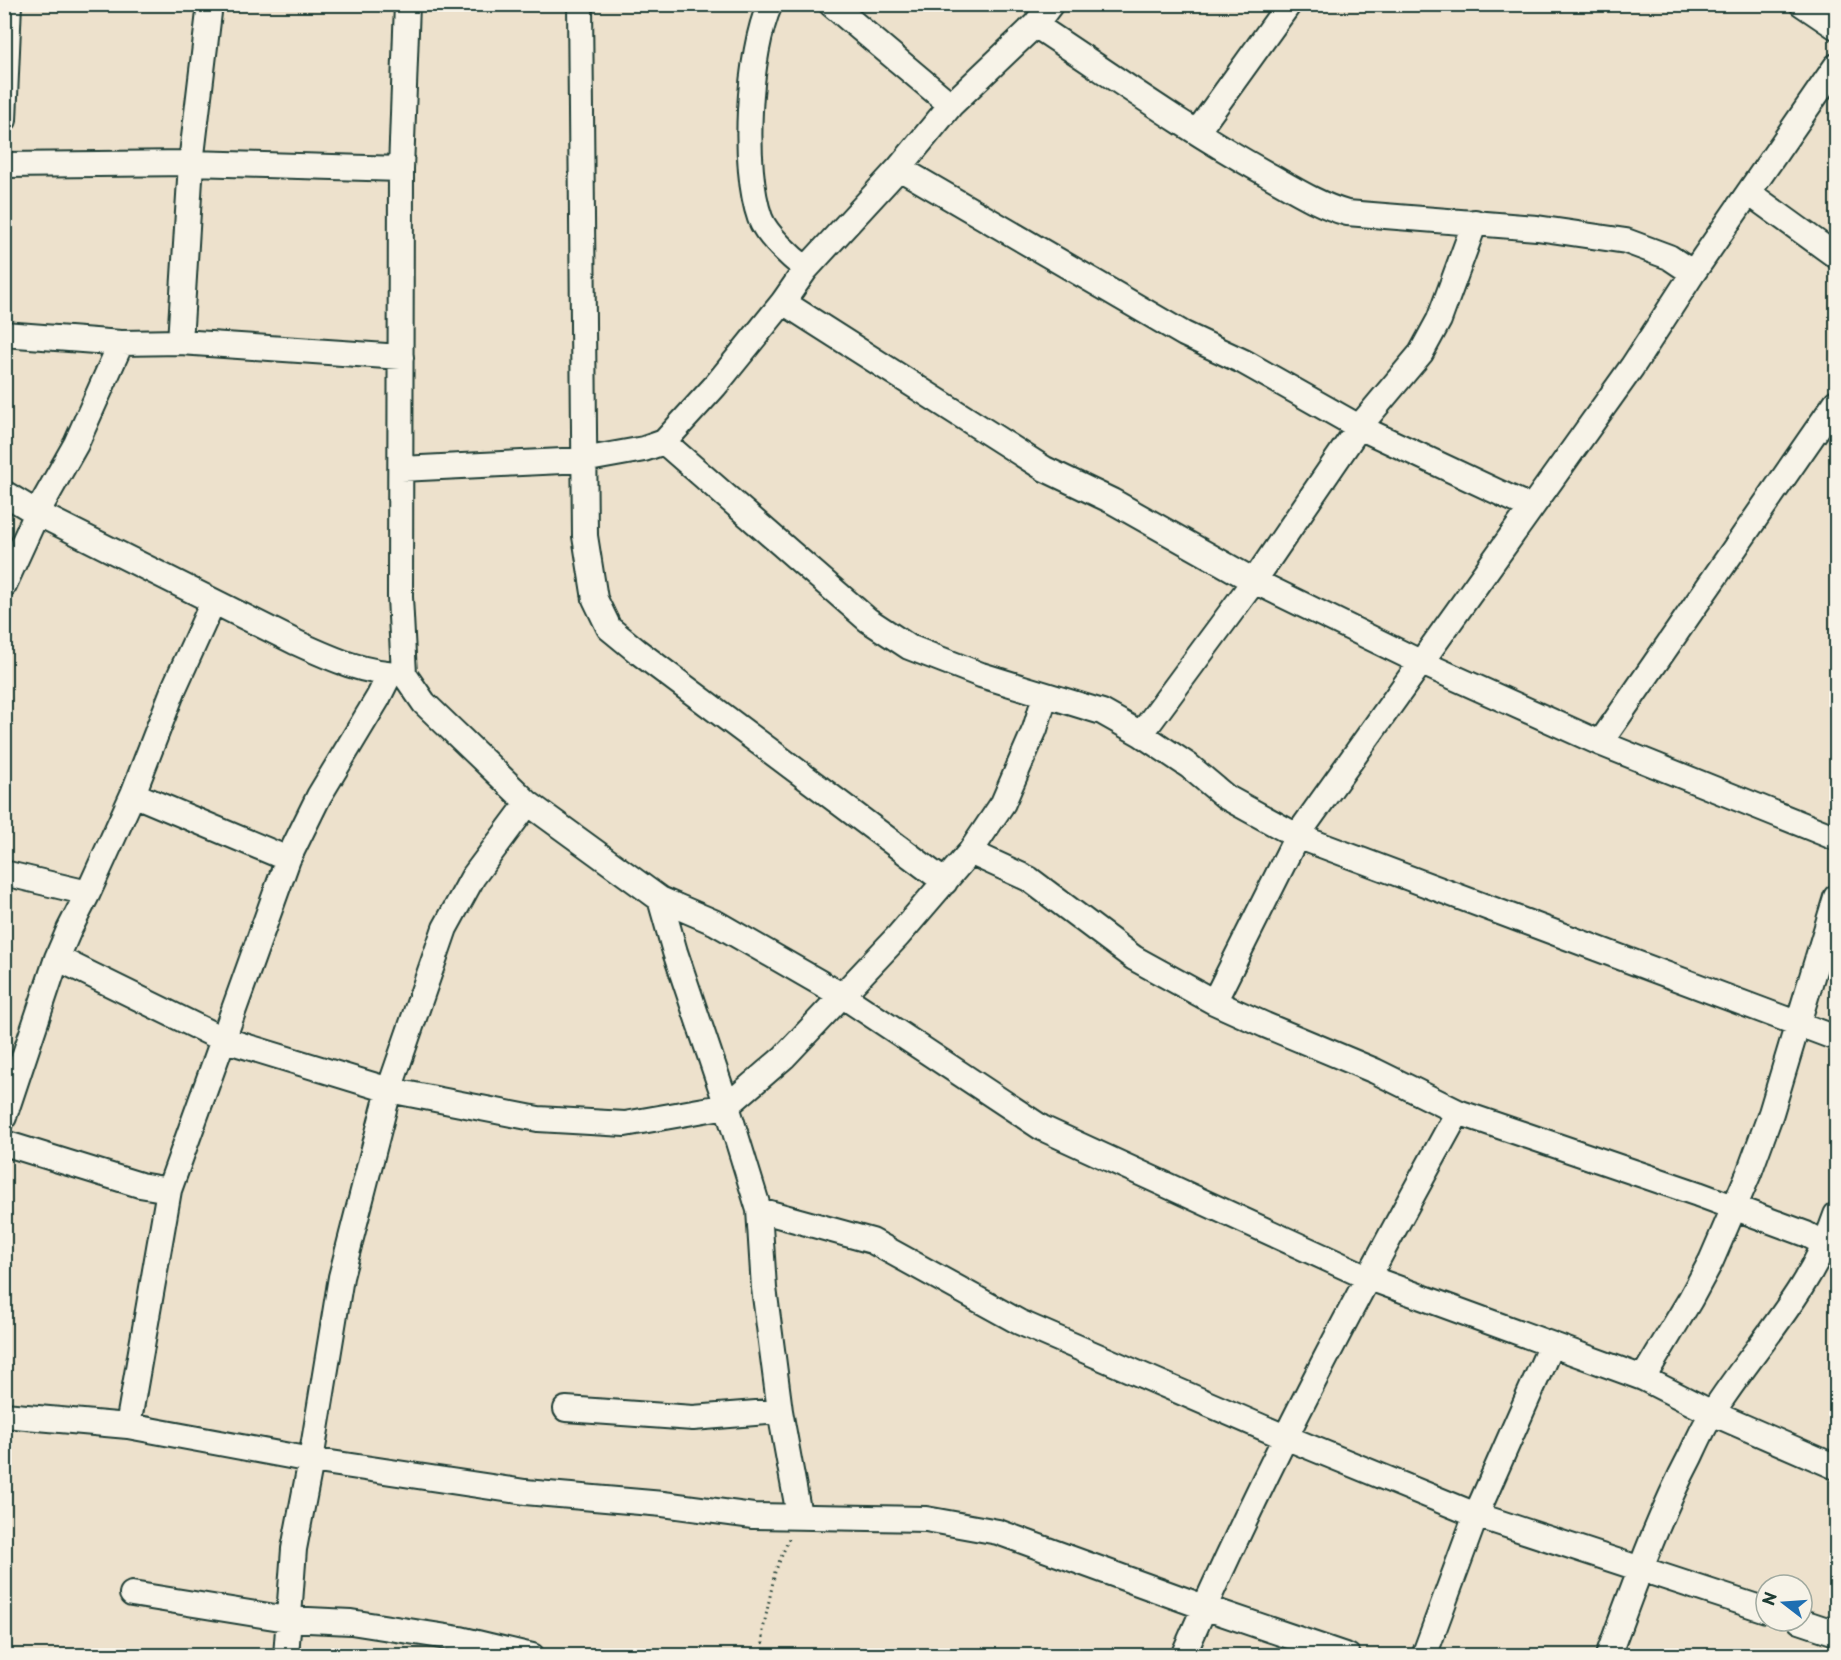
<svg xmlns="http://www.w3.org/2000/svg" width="1841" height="1660" font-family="'Playpen Sans',sans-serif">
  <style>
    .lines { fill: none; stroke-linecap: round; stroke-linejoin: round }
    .minor-casing { stroke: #1f3d34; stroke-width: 28 }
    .path { stroke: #1f3d34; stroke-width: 3; stroke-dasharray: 1.5 4.5; stroke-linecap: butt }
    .minor { stroke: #f7f3e8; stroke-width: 24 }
  </style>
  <rect width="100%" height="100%" fill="#ede1cc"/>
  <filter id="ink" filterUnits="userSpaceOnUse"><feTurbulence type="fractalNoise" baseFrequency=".0167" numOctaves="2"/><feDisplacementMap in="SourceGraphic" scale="12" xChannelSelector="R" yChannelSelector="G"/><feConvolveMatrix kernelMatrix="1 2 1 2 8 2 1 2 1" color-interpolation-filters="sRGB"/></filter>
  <g filter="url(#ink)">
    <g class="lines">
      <g class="minor-casing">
        <path id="minor" d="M407,4L401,169L400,597L404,674L424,703L528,803L660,899L675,952L727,1106L759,1210L764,1288L780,1411L799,1515
          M580,4L585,536L595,599L609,628L637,651L945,882
          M770,4C748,53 742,167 760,218C766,235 792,258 806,269
          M831,4L951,105
          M1802,4L1836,27
          M1035,25C1111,75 1186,129 1265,173C1292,188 1318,205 1347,213L1537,228L1626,241L1669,257L1693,273
          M4,120L9,4
          M1197,132L1289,4
          M4,165L191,163L401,169
          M899,168L1184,334L1244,362L1359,427L1530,507
          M1749,193L1836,256
          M783,302L1045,469L1112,501L1254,581L1420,662L1600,743L1836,838
          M4,334L121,343L180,342L401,357
          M180,342L191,163L210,4
          M664,442L868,620L909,647L981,675L1102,712L1141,734L1189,766L1226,797L1297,836L1836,1038
          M401,469L583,460L644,449L664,442L715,386L783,302L806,269L899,168L951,105L1035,25L1051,4
          M4,493L37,513L295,642C330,658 364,674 404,674
          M4,585L37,513L76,444L121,343
          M1141,734L1254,581L1359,427L1421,353L1439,320L1475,222
          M1600,743L1836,402
          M133,794L288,859
          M970,852L1029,879L1134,958L1214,1002L1265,1025L1375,1071L1458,1112L1698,1194L1806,1234L1836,1250
          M4,873L88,893
          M660,899L716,923L843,996L1042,1128L1367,1277L1643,1378L1712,1413L1836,1467
          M57,958L222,1039L389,1090L538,1119L625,1124L727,1106L784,1057L898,936L970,852L1003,803L1035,729L1045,696
          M1214,1002L1297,836L1632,367L1693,273L1836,66
          M4,1117L57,958L69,930L88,893L133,794L174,688L213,602
          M4,1143L140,1185L169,1190
          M759,1210L872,1241L1019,1322L1285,1437L1476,1515L1766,1610
          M1643,1378L1690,1300L1711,1261L1749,1173L1771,1113L1836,897
          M566,1409L693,1418L780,1411
          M4,1415L128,1426L311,1460L525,1492L663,1504L753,1516L926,1519L998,1532L1204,1607L1348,1656
          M128,1426L169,1190L288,859L319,796L378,698L390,674
          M132,1594L287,1619L351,1622L460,1639L532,1656
          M1800,1621L1836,1633
          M286,1656L294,1549L311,1460L341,1277L389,1090L445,928L473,877L528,803
          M1183,1656C1264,1469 1360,1290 1458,1112
          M1424,1656L1476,1515L1551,1345
          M1608,1656C1633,1588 1657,1520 1690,1457C1697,1442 1704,1426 1713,1412C1755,1346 1811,1291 1836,1215"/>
      </g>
      <path class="path" d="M763,1656V1630L775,1572L790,1536"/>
      <use href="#minor" class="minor"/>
    </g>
  </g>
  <rect width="1841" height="1660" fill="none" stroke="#f7f3e8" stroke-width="24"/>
  <rect x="12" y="12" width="1817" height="1636" fill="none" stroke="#1f3d34" stroke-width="2" filter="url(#ink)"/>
  <g transform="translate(1784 1603) rotate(287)"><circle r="28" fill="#f7f3e8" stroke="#a1aaa0" stroke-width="1.5"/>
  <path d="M0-4.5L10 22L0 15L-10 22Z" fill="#1f6fb2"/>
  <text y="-9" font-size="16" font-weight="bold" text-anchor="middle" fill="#1f3d34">N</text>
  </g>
</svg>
